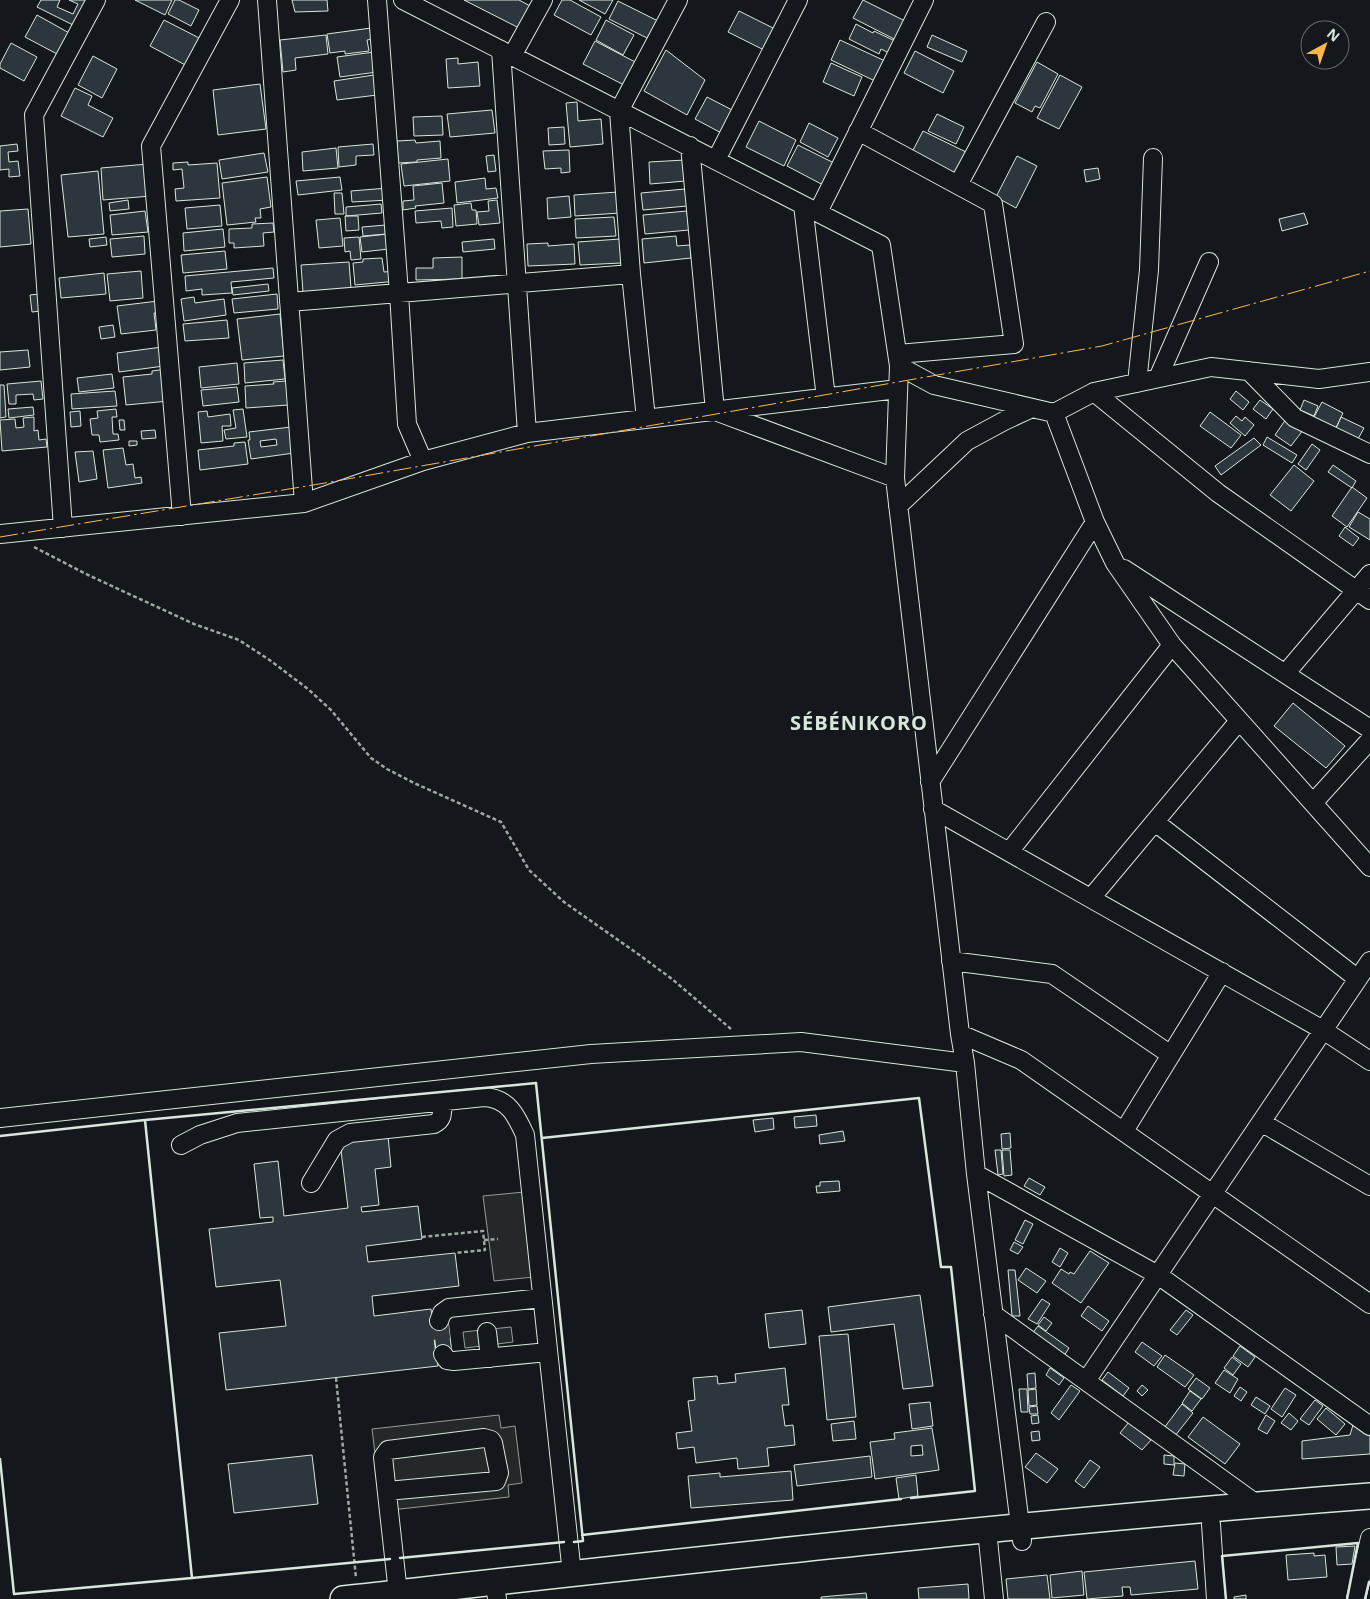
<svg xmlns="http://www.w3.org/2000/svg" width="1370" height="1599" font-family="'Open Sans',sans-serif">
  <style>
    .parking { fill: #24282b; stroke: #939e99 }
    .building { fill: #2c363c; stroke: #d8e6dc; fill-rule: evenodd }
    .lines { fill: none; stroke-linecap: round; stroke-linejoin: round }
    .minor-tunnel { stroke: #313739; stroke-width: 18; stroke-dasharray: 18 9; stroke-linecap: butt }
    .minor-casing { stroke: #d8e6dc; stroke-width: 20 }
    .highway-casing { stroke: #d8e6dc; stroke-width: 28 }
    .path { stroke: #9da8a2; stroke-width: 2.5; stroke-dasharray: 4 2.5; stroke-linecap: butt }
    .minor { stroke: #14181c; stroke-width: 18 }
    .highway { stroke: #14181c; stroke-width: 25 }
    .wall { stroke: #d8e6dc; stroke-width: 2.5 }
    .power { stroke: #ffb74d; stroke-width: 1; stroke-dasharray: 18 4 2.5 4; stroke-linecap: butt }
    .labels { text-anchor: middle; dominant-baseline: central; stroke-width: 4; stroke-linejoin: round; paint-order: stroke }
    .district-label { font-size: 20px; font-weight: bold; letter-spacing: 1px; fill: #d8e6dc; stroke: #14181c }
  </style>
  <rect width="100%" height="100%" fill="#14181c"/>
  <path class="parking" d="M524,1192L534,1277L494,1281L483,1196Z
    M511,1327L513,1342L465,1348L463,1332Z
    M499,1415L501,1428L515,1426L522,1483L508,1485L509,1497L382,1511L372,1429Z"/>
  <path class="building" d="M41,0H60L57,7L73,14L78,4L69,0H90L77,27L37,7Z
    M135,0H172L165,15Z
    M175,0H179L199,10L191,26L168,14Z
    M292,0H327L328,11L295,12Z
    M464,0H519L532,7L521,29Z
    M562,0H570L601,17L591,35L554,15Z
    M579,0H613L605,14Z
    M863,0L907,22L898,41L853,18Z
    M618,1L660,22L651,40L609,19Z
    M739,11L781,32L770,53L728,32Z
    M37,15L71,34L59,55L25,37Z
    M164,20L203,40L189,67L150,46Z
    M606,20L634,35L623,55L596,40Z
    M856,24L873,33L874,31L897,42L891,54L881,49L879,54L849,39Z
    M371,28L373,39L367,40L369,51L345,54V51L330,53L327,34Z
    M326,35L328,54L295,58L296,70L283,72L280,40Z
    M932,35L967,51L962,62L927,47Z
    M840,40L885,61L875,81L831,60Z
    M595,41L637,63L626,86L583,64Z
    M11,43L37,57L24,81L0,68V64Z
    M666,50L705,80L687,115L644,91Z
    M915,51L954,71L943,93L904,73Z
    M374,52L377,72L340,77L337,57Z
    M93,56L117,69L102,98L78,85Z
    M458,58V64L478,62L480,86L448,88L446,59Z
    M1037,62L1058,74L1040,108L1035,106L1032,112L1015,103Z
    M831,63L862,77L854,96L823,82Z
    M374,75L377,95L337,100L334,81Z
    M1060,75L1082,87L1059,129L1037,118Z
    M260,84L266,129L218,135L213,90Z
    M75,88L92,96L88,105L113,118L103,137L61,116Z
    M707,97L738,113L727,136L695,119Z
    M577,102L578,121L601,119L603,144L570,147L566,103Z
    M492,110L495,133L450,137L447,114Z
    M937,114L964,127L956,144L928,131Z
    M442,116L443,135L414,136L413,117Z
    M759,121L796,140L784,166L746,147Z
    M809,123L838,138L828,157L800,142Z
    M564,127L565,144L549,145L548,128Z
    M923,131L966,152L955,175L911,154Z
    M415,140L416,143L440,141L441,158L417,160V162L398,163L397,141Z
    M17,144L18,151L8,152L9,162L18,161L20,176L9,177V169L0,170V146Z
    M373,144L374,155L356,156V165L339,167L338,147Z
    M798,145L838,165L827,187L787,166Z
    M336,148L338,168L303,171L302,152Z
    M569,150L570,172L561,173V168L545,169L543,151Z
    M264,153L268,172L222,179L219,160Z
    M494,155L496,171L488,172L486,156Z
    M1017,156L1037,166L1016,208L996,197Z
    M448,159L450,181L404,186L401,164Z
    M685,160L686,181L650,184L649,162Z
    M188,162V165L217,163L220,198L176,201L175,189L184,188L182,169L173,170V163Z
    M148,164L151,196L103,200L101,168Z
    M1098,168L1100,179L1086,182L1084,170Z
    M98,171L104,234L68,237L61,175Z
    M267,177L271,207L260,209L261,218H255L256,222L227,225L222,183Z
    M340,177L342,190L298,195L296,181Z
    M485,178L486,189L496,188L498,198L457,203L455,182Z
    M442,183L444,203L415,206L416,208L403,210V201L414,200L413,186Z
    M388,188L389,200L352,202L351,191Z
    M685,189L687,206L643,210L641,193Z
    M618,192L620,213L575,216L574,195Z
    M334,193H342L344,214H335Z
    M569,196L571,217L548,219L547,198Z
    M128,200L129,209L110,211L109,203Z
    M497,200L500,223L479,225L477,212L489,211L488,201Z
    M471,203L472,210H476L477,224L456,226L454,205Z
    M381,204L382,213L346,216V207Z
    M220,205L222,226L187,229L185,208Z
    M452,208L453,227L442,228L441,221L416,223L415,211Z
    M28,209L31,244L0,247V211Z
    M145,211L148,232L112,235L110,215Z
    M687,211L689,230L645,234L643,215Z
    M1304,213L1308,224L1282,231L1279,219Z
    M345,216H358L359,230L346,231Z
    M614,217L616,236L576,238L575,219Z
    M340,218L343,246L319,248L316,220Z
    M273,223L274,232L263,233L264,246L234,248V243H229V229L252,228V224Z
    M386,225V234L363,236L362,227Z
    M223,229L225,247L184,251L183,233Z
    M388,234L389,249L362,252L360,237Z
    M144,236L145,254L112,257L110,239Z
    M676,236L677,246L690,245L691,258L644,263L642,239Z
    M106,237L107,245L90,247L89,239Z
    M359,237L361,259L351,260L350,251L345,252L344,238Z
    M494,239L495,249L463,252L462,242Z
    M620,239L621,263L580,265L578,242Z
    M548,243V246L574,244L575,264L528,266L527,244Z
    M225,251L227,269L183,273L181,255Z
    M462,257V279L416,280V268H433V258Z
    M382,258L384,272L396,271L397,281L355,285L353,263L363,262V259Z
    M349,262L351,288L303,292L301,265Z
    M273,268L274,278L231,282L232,293L202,295V289L186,291L185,276Z
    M141,271L143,298L110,301L107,274Z
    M104,273L106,294L61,298L59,278Z
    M268,284L269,291L233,295L232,288Z
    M39,294L41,311L32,312L30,295Z
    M277,294L278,309L234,313L232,299Z
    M194,297L195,303L224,299L226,315L184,321L181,299Z
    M158,301L159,313H154L156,330L121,334L117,306Z
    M280,314L284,356L242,360L237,319Z
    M227,320L229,338L185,341L183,324Z
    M113,325L115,337L101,339L99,327Z
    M162,347L164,366L119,372L117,353Z
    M28,350L30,367L0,370V352Z
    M283,360L285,379L245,383L244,363Z
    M237,363L239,384L201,388L199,367Z
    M166,369L169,401L126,405L123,377L152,374V371Z
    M112,374L114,388L79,392L77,378Z
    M41,381L43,399L34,400L33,394L16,395V404H9L7,384Z
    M286,381L288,405L246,408L245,386L274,384L273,382Z
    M0,385H4L6,417L0,418Z
    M237,387L239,402L203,406L201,390Z
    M115,391L117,406L72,409L71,394Z
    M1236,391L1249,402L1243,410L1230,399Z
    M1260,400L1273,409L1266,419L1253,409Z
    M1304,400L1318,406L1314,416L1300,410Z
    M1322,402L1343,413L1336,428L1314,417Z
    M33,407L34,415L9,418L8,409Z
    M116,409L117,417H112L113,434H118L119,440L100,442L99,435H92L90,419L98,418L97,411Z
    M243,409L247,437L226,439L224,430L236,428L233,410Z
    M80,411L81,426L71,427L70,412Z
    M207,411L208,417L230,414L231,426H222L223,441L201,443L198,412Z
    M1210,412L1241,435L1231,448L1200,426Z
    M1236,416L1242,421L1245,417L1254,425L1245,436L1230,423Z
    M34,417V431L38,430L39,440L46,439L47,447L2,451L0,420L15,419L16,428L24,427L23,418Z
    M1341,417L1364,428L1358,439L1336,428Z
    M1286,419L1303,430L1291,446L1275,435Z
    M119,420H124L125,430H120Z
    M291,427L294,453L251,459L248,440H250L249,432ZM276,439L277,445L261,447L260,441Z
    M155,430L156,438L142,439L141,431Z
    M1267,437L1297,455L1292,463L1263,445Z
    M1254,438L1261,445L1221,475L1215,466Z
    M129,441H137V445L129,446Z
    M245,442L248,464L200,470L198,450L234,446V443Z
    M1312,444L1320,450L1306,470L1298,464Z
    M123,448L126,465L133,464L135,478L141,477L142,483L108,488L103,450Z
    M93,451L97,479L79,482L75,452Z
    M1294,465L1314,481L1291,511L1270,495Z
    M1333,465L1356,481L1352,488L1328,472Z
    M1352,487L1367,498L1347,527L1332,516Z
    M1358,512L1370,519V540L1349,527Z
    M1345,527L1359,538L1353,546L1339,536Z
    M1293,703L1345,746L1326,768L1274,726Z
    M816,1115L817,1126L795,1128L794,1117Z
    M773,1118L774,1129L755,1132L753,1120Z
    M843,1131L845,1141L820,1144L819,1135Z
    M1010,1133L1011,1148L1002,1149L1001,1134Z
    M388,1136L391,1167L375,1169L379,1205L361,1207L362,1212L418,1206L422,1239L366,1246L368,1262L455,1253L459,1286L372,1296L374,1316L431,1309L438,1366L226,1390L219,1333L286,1326L280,1280L216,1287L209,1229L273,1222V1217L260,1218L254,1164L278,1161L284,1216L348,1208L340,1142Z
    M995,1150H1001L1003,1174L998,1175Z
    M1002,1150H1010L1012,1175L1004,1176Z
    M1029,1178L1045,1187L1040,1195L1024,1186Z
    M839,1181L840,1191L817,1193L816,1186H820V1182Z
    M1025,1220L1033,1224L1023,1244L1015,1240Z
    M1014,1242L1023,1247L1018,1254L1010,1250Z
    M1060,1248L1068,1253L1060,1267L1052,1262Z
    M1090,1251L1109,1263L1081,1303L1052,1283L1061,1269L1069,1274L1070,1272L1074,1274Z
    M1026,1268L1046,1281L1037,1293L1018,1280Z
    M1008,1270H1015L1020,1316H1012Z
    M920,1295L933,1386L903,1389L894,1324L831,1332L828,1307Z
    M1042,1299L1050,1304L1037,1324L1028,1319Z
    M1088,1306L1109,1321L1102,1331L1081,1316Z
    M802,1310L806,1344L769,1348L765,1314Z
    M1186,1310L1193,1315L1177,1335L1170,1330Z
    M1044,1317L1052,1323L1046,1331L1038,1325Z
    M448,1320L452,1353L436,1355L432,1322Z
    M1038,1326L1069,1348L1064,1356L1032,1334Z
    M848,1334L856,1417L827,1420L819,1336Z
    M1142,1342L1162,1356L1154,1366L1135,1352Z
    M1240,1346L1255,1357L1248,1367L1233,1356Z
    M1165,1355L1194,1375L1185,1387L1157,1367Z
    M1232,1357L1241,1364L1233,1375L1224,1368Z
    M785,1368L789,1405H782L785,1426L793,1425L795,1445L767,1448L769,1466L738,1469L737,1458L696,1463L694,1447L678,1449L676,1433L692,1431L688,1401L695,1400L693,1378L717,1376L718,1384L736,1382L735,1374Z
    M1050,1368L1064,1378L1059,1385L1046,1375Z
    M1224,1370L1238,1379L1230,1393L1215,1383Z
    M1108,1372L1129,1388L1123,1396L1102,1380Z
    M1035,1373L1036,1388L1028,1389L1027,1374Z
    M1196,1378L1210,1388L1202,1399L1188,1389Z
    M1071,1385L1080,1391L1059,1420L1051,1413Z
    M1142,1385L1148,1390L1142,1396L1137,1391Z
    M1240,1387L1247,1392L1241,1401L1234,1396Z
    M1285,1388L1296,1395L1282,1417L1271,1409Z
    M1019,1389H1027L1028,1412H1021Z
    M1036,1389L1037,1405L1029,1406L1028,1390Z
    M1190,1391L1201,1399L1192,1411L1182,1403Z
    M1256,1397L1270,1406L1265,1414L1251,1405Z
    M1315,1400L1323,1406L1309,1425L1300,1419Z
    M930,1402L933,1426L912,1429L909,1404Z
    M1182,1404L1193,1413L1175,1436L1164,1428Z
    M1037,1406L1038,1414H1030L1029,1407Z
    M1326,1408L1345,1424L1336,1435L1317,1419Z
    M1289,1413L1298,1421L1291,1430L1281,1423Z
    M1038,1415L1039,1423L1032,1424L1031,1416Z
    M1266,1415L1275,1421L1267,1434L1258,1429Z
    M1203,1417L1240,1444L1225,1464L1188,1437Z
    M854,1421L856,1439L833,1441L831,1424Z
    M1129,1422L1151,1440L1142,1450L1120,1433Z
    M1353,1425L1370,1436V1454L1302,1459V1441L1350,1435Z
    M932,1428L939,1470L875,1479L870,1442L895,1439L894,1433ZM922,1445L923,1455L911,1456V1446Z
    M1039,1431L1040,1440L1032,1441L1031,1432Z
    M1036,1453L1058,1469L1047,1483L1025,1467Z
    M312,1455L318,1504L234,1513L228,1464Z
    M1164,1455L1174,1456V1465L1164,1464Z
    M870,1456L872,1477L797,1486L794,1465Z
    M1090,1460L1100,1467L1084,1488L1075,1481Z
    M1175,1463L1185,1464L1184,1476L1173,1475Z
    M791,1471L793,1500L691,1508L688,1476L720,1473V1477Z
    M916,1475L918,1496L899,1499L896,1478Z
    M1355,1546L1352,1564L1337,1565L1336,1547Z
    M1314,1553V1556L1325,1555L1327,1577L1288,1580L1286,1555Z
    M1195,1561L1198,1589L1131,1595L1130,1587H1122L1123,1596L1087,1599L1084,1572Z
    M1082,1571L1084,1595L1052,1598L1050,1575Z
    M1047,1575L1050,1599H1008L1006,1579Z
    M968,1584L969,1599H919L918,1588Z
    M866,1593L867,1599H821V1597Z
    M1246,1595V1599H1234V1597Z"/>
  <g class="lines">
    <path class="minor-tunnel" d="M439,1321L443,1354"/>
    <g class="minor-casing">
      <path id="minor" d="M267,0L304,503
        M377,0L399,293L407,424L423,461
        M403,0L881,245L899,366L895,478L960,1034L965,1063L976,1174L1022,1541
        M501,50L527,433
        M512,56L543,0
        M858,131L993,204L1014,344L898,354
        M690,146L715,411L895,478
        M716,160L798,0
        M958,185L1046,22
        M803,205L826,398
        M818,212L924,0
        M289,302L631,274
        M899,366L934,385L1054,413L1095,522L1115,563L1172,645L1370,867
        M1249,371L1295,418L1370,454
        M1158,378L1209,262
        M1137,383L1149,270L1153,158
        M1094,392L1218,493L1370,600
        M1054,413L1094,392L1211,367L1319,379L1370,372
        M646,419L631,274L619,111L678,0
        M898,506L967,441L1004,421L1032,408
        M182,516L151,146L230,0
        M63,528L34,115L96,0
        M0,534L304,503L423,461L527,433L898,389
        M1124,569L1370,729
        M1285,674L1370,574
        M930,782L1095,522
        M1313,803L1370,740
        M933,809L1323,1030L1370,1061
        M1155,822L1358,979
        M1009,852L1172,645
        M1091,898L1239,721
        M951,961L1052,974L1171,1055
        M960,1034L1021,1060L1370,1304
        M0,1118L591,1054L801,1042L965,1063
        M1261,1122L1370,1186
        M1124,1131L1222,972
        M181,1145L200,1135L237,1123L484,1097C508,1098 516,1115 525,1135L572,1574
        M976,1174L1158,1275L1370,1426
        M311,1183L337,1140L350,1133L434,1124C444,1119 442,1112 442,1102
        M993,1314L1258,1505
        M439,1321L442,1313L449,1308L542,1298
        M487,1332L490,1358
        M443,1354L447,1360L454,1361L548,1352
        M1086,1381L1370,961
        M387,1491L496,1481L499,1473L493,1443L491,1440L484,1438L388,1450L383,1457L398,1593
        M1211,1524L1216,1599
        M987,1530L994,1599
        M495,1582L497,1599
        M1356,1599L1370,1538"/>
    </g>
    <g class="highway-casing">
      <path id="highway" d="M343,1599C685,1561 1027,1522 1370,1496"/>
    </g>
    <path class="path" d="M34,547L88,575L194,624L239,640L271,661L308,689L331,710L371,758L387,769L414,783L501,822L529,870L564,902L638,954L672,979L731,1029
      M422,1237L483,1231L485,1250L455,1253
      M484,1240L498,1239
      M336,1378L356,1578"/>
    <use href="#minor" class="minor"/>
    <use href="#highway" class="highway"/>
    <path class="wall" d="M145,1120L192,1578L390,1559
      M0,1136L145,1120L536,1083L583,1541L574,1542
      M542,1138L919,1098L941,1267H951L975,1491L911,1498
      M0,1459L14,1594L192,1578
      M582,1535L901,1499
      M400,1558L564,1542
      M1226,1599L1222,1556L1358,1543L1347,1599
      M1365,1599L1369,1582"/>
    <path class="power" d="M0,537L319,484L1102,346L1370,271"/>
  </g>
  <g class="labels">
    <g class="district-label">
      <text x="859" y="722">SÉBÉNIKORO</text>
    </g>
  </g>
  <g transform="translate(1325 45) rotate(40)"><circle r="24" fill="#14181c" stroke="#626a69"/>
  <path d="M0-4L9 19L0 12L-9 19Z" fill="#ffb74d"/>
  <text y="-8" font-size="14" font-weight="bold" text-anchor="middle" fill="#d8e6dc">N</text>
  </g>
</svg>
